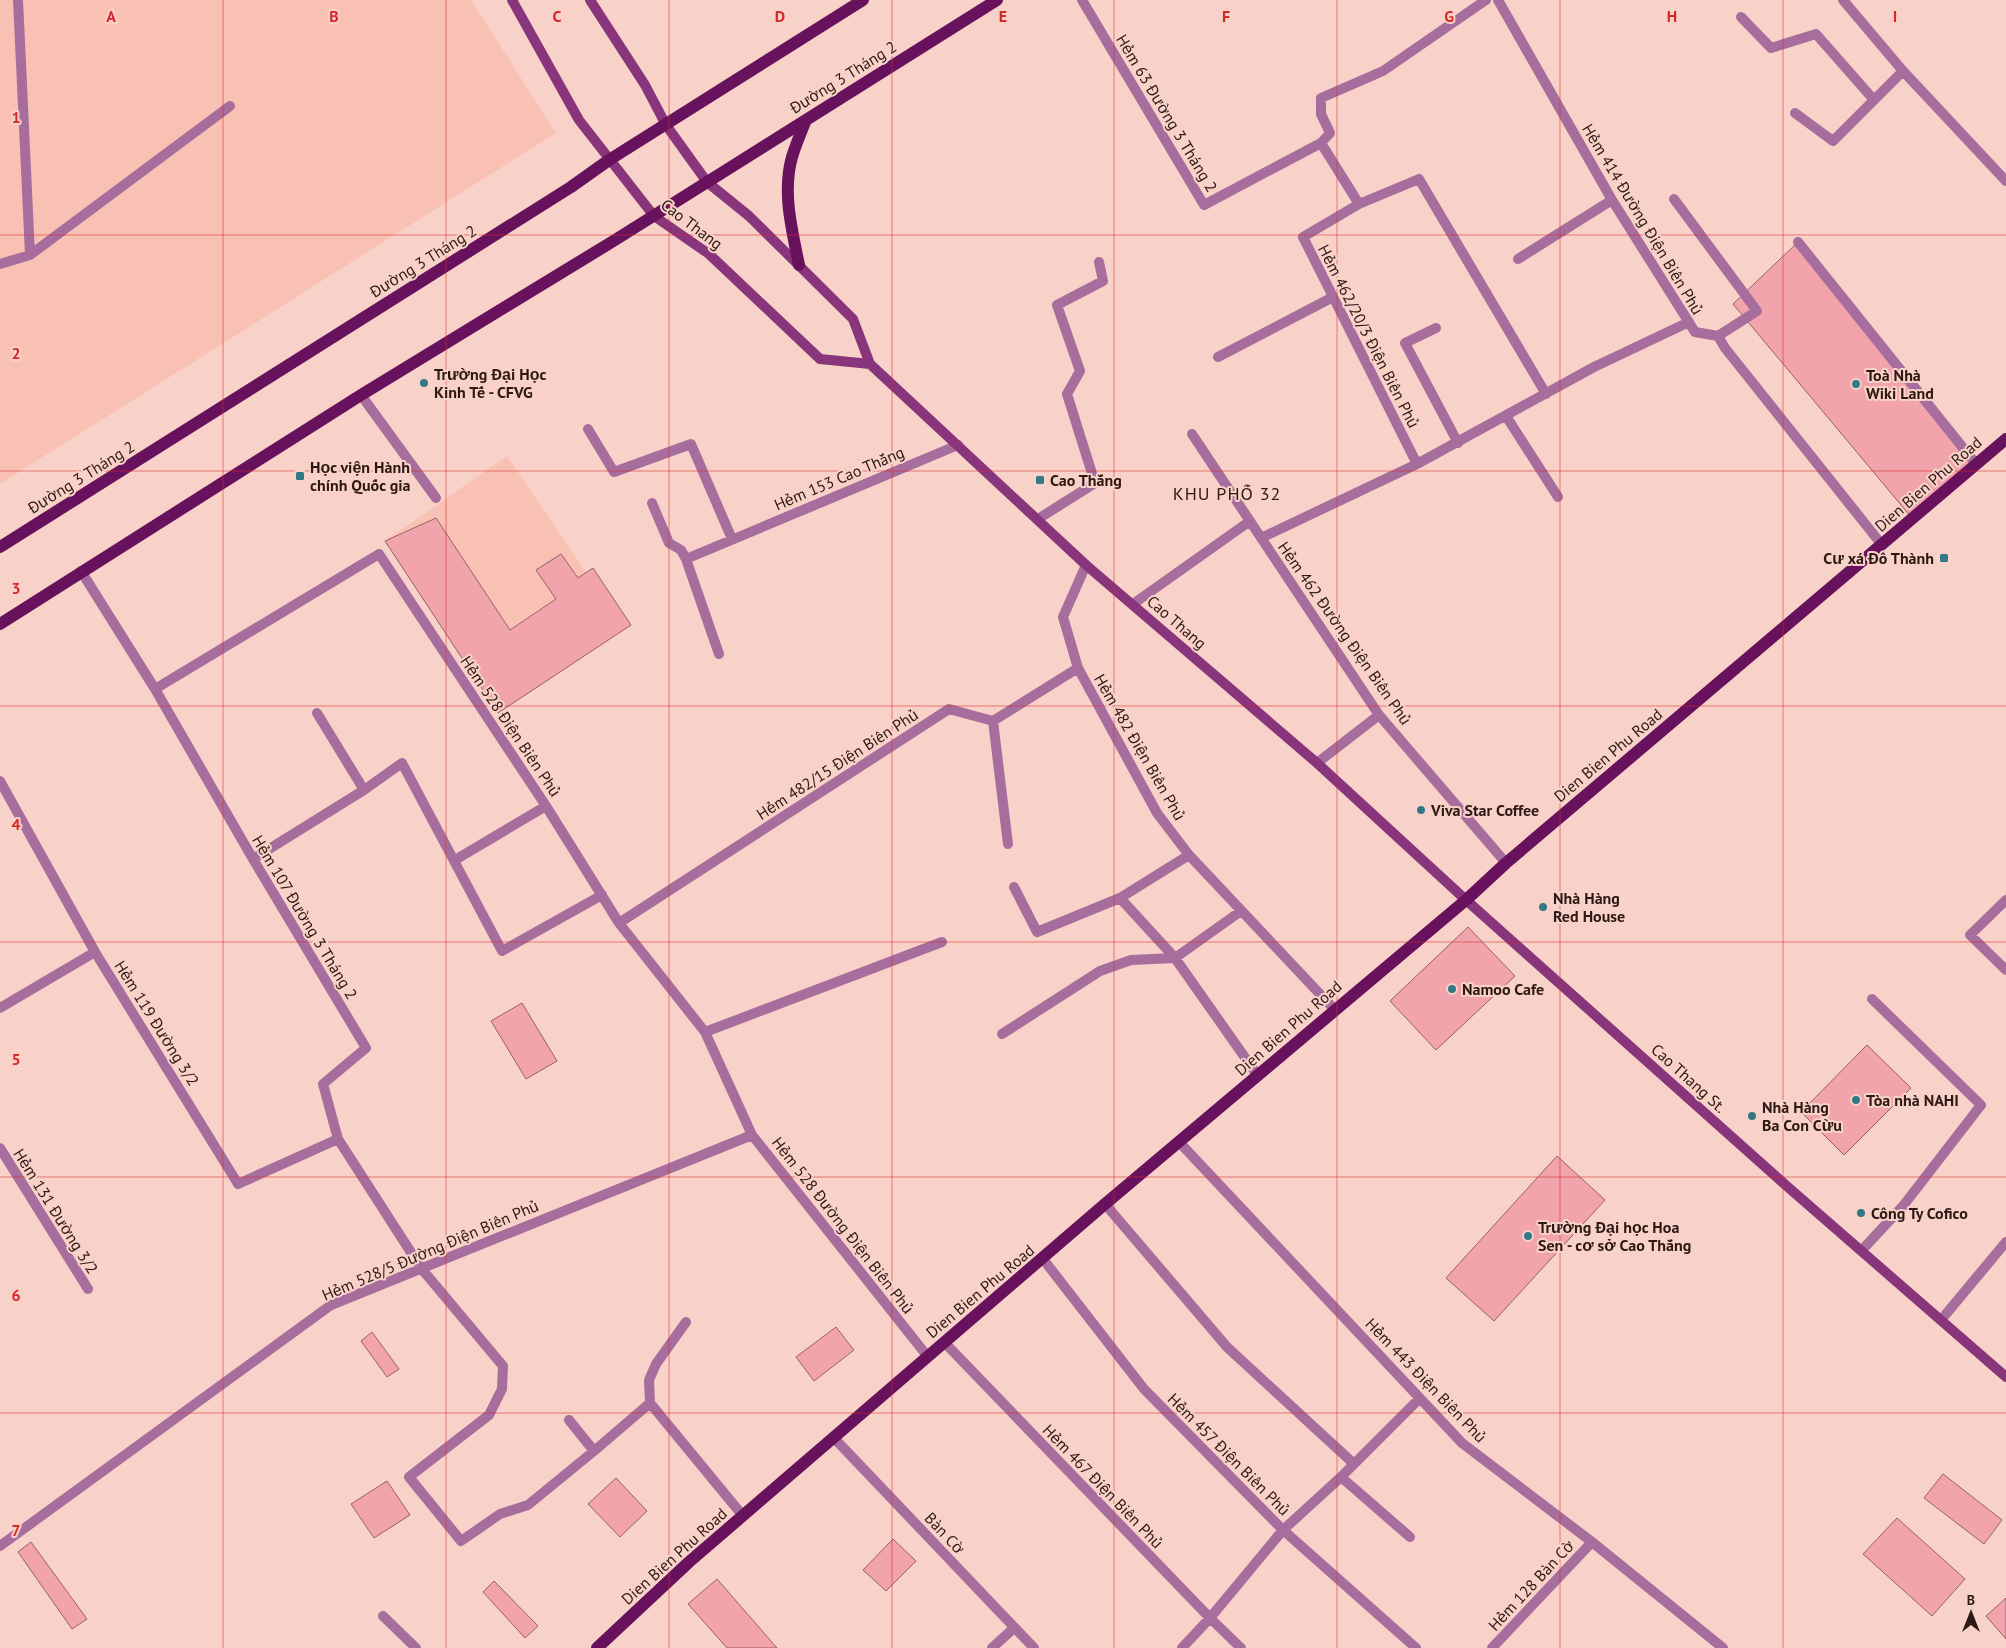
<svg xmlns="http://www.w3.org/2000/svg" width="2006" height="1648" font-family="'PT Sans',sans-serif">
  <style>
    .built { fill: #f8c1b4 }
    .building { fill: #f1a4ab; stroke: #986065 }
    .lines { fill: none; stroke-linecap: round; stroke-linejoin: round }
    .lane { stroke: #a76e9d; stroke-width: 10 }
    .street { stroke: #a76e9d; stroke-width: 10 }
    .secondary { stroke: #89357c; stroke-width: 10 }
    .primary { stroke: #68125d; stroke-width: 12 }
    .grid { fill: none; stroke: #d62828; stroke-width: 1; stroke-opacity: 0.55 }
    .poi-dot { fill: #337887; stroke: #f8d2c9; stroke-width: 2 }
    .labels { text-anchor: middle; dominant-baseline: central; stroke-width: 4; stroke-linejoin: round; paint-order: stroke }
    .street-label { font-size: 16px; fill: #2e1813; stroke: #f8d2c9 }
    .poi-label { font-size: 16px; font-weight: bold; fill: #2e1813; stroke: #f8d2c9; text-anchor: start }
    .neighbourhood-label { font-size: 18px; letter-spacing: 1px; fill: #2e1813; stroke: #f8d2c9 }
    .grid-label { font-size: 16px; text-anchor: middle; font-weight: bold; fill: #d62828; stroke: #f8d2c9; stroke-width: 4; stroke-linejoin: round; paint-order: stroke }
  </style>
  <rect width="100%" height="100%" fill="#f8d2c9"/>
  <path class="built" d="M0,0H471L556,133L0,484Z
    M507,456L586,572L593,568L631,625L498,713L385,541Z"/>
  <path class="building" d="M1798,242L1976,464L1911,517L1733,304Z
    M436,518L510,630L556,599L536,570L561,554L578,578L593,568L631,625L498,713L385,541Z
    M1468,927L1515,976L1436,1050L1390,1001Z
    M522,1003L557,1061L526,1079L491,1021Z
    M1867,1045L1911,1088L1844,1155L1801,1112Z
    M1557,1156L1605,1200L1494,1321L1446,1278Z
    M836,1327L854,1350L814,1381L796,1357Z
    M372,1332L399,1369L387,1377L361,1341Z
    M1943,1474L2002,1520L1984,1544L1924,1498Z
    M616,1478L647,1511L620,1537L588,1504Z
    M387,1481L410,1515L374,1538L351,1504Z
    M1897,1518L1965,1579L1932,1616L1863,1554Z
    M893,1539L916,1561L886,1591L863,1570Z
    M31,1542L87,1619L72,1629L18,1552Z
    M717,1579L777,1648H727L688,1604Z
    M494,1581L538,1626L525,1638L483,1592Z
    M2006,1598V1639L1986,1616Z"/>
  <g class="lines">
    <path class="lane" d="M18,0L30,255
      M1082,0L1204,205L1321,143L1330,133L1321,114V98L1383,71L1486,0
      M1498,0L1612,200L1695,332L1718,336L1725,348L1882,545
      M1843,0L1903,71L2006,181
      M1741,17L1771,48L1816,34L1874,100
      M1795,113L1833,141L1903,71
      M1321,143L1359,204L1303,237L1417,464
      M1674,199L1757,311L1718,336
      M1359,204L1419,179L1546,394
      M1798,242L1976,464
      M1518,259L1612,200
      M0,264L30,255L230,106
      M1436,328L1405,343L1458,443
      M1218,357L1333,297
      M361,395L436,498
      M1506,416L1558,497
      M588,429L614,472L691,444L732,539
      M1192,434L1379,715L1506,863
      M652,503L669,543L681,550L686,559L719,654
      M1038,519L1095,483L1067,394L1080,371L1057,305L1103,281L1099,262
      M1261,538L1417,464L1594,367L1689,322
      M686,559L958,445
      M1086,565L1063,617L1078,668L1157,813L1189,855L1334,1009
      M81,571L155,689L253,859L366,1048L323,1084L338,1139L421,1268L503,1366L502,1389L489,1415L409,1477L461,1541L500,1514L528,1505L594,1451
      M1133,604L1250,521
      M155,689L379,554L546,806L619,923L705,1032L752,1135L928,1357
      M317,713L364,790
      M993,721L1008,844
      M1317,763L1379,715
      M0,781L95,952L238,1184L338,1139
      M253,859L364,790L402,763L502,951L602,895
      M455,860L546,806
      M1014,887L1037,932L1120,898L1189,855
      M1120,898L1175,958L1258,1076
      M2006,900L1970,935L2006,970
      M619,923L949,709L993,721L1078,668
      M0,1008L95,952
      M705,1032L942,942
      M1002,1034L1100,971L1131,960L1175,958L1241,911
      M1180,1143L1462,1443L1592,1542L1723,1648
      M0,1148L88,1289
      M1105,1204L1227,1347L1353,1463
      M1862,1250L1903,1206L1981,1105L1872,999
      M1043,1259L1144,1389L1283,1530L1416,1648
      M1941,1320L2006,1242
      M945,1343L1210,1618L1241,1648
      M650,1403L649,1380L656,1364L686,1322
      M569,1420L594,1451L650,1403L743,1516
      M1341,1477L1410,1537
      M0,1546L331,1305L752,1135
      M383,1616L416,1648
      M992,1648L1014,1628
      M1182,1648L1210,1618L1283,1530L1341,1477L1420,1398
      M1492,1648L1592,1542"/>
    <path class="street" d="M834,1438L1034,1648"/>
    <path class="secondary" d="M512,0L579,120L654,216L709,254L820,359L870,364
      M590,0L645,85L666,125L707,182L749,216L853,319L870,364L1086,565L1317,763L1466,900L1789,1188L2006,1377"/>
    <path class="primary" d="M799,265C792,230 782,192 792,157C796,144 801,132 806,120
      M0,547L571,187L609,160L863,0
      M0,624L361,395L615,240L997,0
      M597,1648L689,1562L1105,1204L1466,900L1506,863L2006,439"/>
  </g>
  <path class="grid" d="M223,0V1648M446,0V1648M669,0V1648M892,0V1648M1114,0V1648M1337,0V1648M1560,0V1648M1783,0V1648M0,235H2006M0,471H2006M0,706H2006M0,942H2006M0,1177H2006M0,1413H2006"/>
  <g class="poi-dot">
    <circle cx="424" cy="383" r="5"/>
    <circle cx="1856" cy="384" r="5"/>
    <rect x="295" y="471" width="10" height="10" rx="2.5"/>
    <rect x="1035" y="475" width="10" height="10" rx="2.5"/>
    <rect x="1939" y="553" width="10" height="10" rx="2.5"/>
    <circle cx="1421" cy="810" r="5"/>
    <circle cx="1543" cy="907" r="5"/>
    <circle cx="1452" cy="989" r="5"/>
    <circle cx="1856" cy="1100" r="5"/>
    <circle cx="1752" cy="1116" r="5"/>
    <circle cx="1861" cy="1213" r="5"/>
    <circle cx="1528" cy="1236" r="5"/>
  </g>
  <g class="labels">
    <g class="street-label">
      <text transform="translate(843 77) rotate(-32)">Đường 3 Tháng 2</text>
      <text transform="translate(1167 113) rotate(59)">Hẻm 63 Đường 3 Tháng 2</text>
      <text transform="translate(1643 219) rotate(59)">Hẻm 414 Đường Điện Biên Phủ</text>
      <text transform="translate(692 224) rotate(37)">Cao Thang</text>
      <text transform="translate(423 261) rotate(-32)">Đường 3 Tháng 2</text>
      <text transform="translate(1369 336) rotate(63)">Hẻm 462/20/3 Điện Biên Phủ</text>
      <text transform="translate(81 477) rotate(-32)">Đường 3 Tháng 2</text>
      <text transform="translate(839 478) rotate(-23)">Hẻm 153 Cao Thắng</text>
      <text transform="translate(1928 484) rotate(-41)">Dien Bien Phu Road</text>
      <text transform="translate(1177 622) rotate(41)">Cao Thang</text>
      <text transform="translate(1345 633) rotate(55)">Hẻm 462 Đường Điện Biên Phủ</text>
      <text transform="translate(511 726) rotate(56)">Hẻm 528 Điện Biên Phủ</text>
      <text transform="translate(1140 747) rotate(60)">Hẻm 482 Điện Biên Phủ</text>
      <text transform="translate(1608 755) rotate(-40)">Dien Bien Phu Road</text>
      <text transform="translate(837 764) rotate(-33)">Hẻm 482/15 Điện Biên Phủ</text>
      <text transform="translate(305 917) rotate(59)">Hẻm 107 Đường 3 Tháng 2</text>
      <text transform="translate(157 1023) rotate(58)">Hẻm 119 Đường 3/2</text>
      <text transform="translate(1288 1028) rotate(-41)">Dien Bien Phu Road</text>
      <text transform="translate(1689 1078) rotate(42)">Cao Thang St.</text>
      <text transform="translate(56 1211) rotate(58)">Hẻm 131 Đường 3/2</text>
      <text transform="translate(843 1225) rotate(52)">Hẻm 528 Đường Điện Biên Phủ</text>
      <text transform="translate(430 1250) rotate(-23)">Hẻm 528/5 Đường Điện Biên Phủ</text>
      <text transform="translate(980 1291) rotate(-40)">Dien Bien Phu Road</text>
      <text transform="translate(1426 1380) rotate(46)">Hẻm 443 Ðiện Biên Phủ</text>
      <text transform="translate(1229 1454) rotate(45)">Hẻm 457 Ðiện Biên Phủ</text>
      <text transform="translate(1103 1486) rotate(46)">Hẻm 467 Ðiện Biên Phủ</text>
      <text transform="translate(945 1533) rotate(47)">Bàn Cờ</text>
      <text transform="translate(674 1556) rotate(-42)">Dien Bien Phu Road</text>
      <text transform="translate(1531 1585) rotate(-47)">Hẻm 128 Bàn Cờ</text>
    </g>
    <g class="poi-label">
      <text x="434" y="374">Trường Đại Học<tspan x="434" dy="18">Kinh Tế - CFVG</tspan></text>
      <text x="1866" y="375">Toà Nhà<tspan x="1866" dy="18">Wiki Land</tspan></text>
      <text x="310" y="467">Học viện Hành<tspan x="310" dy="18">chính Quốc gia</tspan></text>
      <text x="1050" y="480">Cao Thắng</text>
      <text x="1934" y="558" text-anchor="end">Cư xá Đô Thành</text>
      <text x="1431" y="810">Viva Star Coffee</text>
      <text x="1553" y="898">Nhà Hàng<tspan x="1553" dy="18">Red House</tspan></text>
      <text x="1462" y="989">Namoo Cafe</text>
      <text x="1866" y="1100">Tòa nhà NAHI</text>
      <text x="1762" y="1107">Nhà Hàng<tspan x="1762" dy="18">Ba Con Cừu</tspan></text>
      <text x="1871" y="1213">Công Ty Cofico</text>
      <text x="1538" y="1227">Trường Đại học Hoa<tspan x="1538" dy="18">Sen - cơ sở Cao Thắng</tspan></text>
    </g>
    <g class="neighbourhood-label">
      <text x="1227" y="493">KHU PHỐ 32</text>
    </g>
  </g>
  <g class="grid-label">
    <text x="111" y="22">A</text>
    <text x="334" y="22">B</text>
    <text x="557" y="22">C</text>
    <text x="780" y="22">D</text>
    <text x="1003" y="22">E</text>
    <text x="1226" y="22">F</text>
    <text x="1449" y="22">G</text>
    <text x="1672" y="22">H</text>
    <text x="1895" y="22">I</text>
    <text x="16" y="123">1</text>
    <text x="16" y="359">2</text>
    <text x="16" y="594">3</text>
    <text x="16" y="830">4</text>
    <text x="16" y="1065">5</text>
    <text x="16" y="1301">6</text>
    <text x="16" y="1536">7</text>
  </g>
  <g transform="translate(1971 1613)" stroke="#f8d2c9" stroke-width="4" paint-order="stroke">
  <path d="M0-4L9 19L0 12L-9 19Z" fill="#2e1813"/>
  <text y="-8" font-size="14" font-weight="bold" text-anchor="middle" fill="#2e1813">B</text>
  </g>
</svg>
